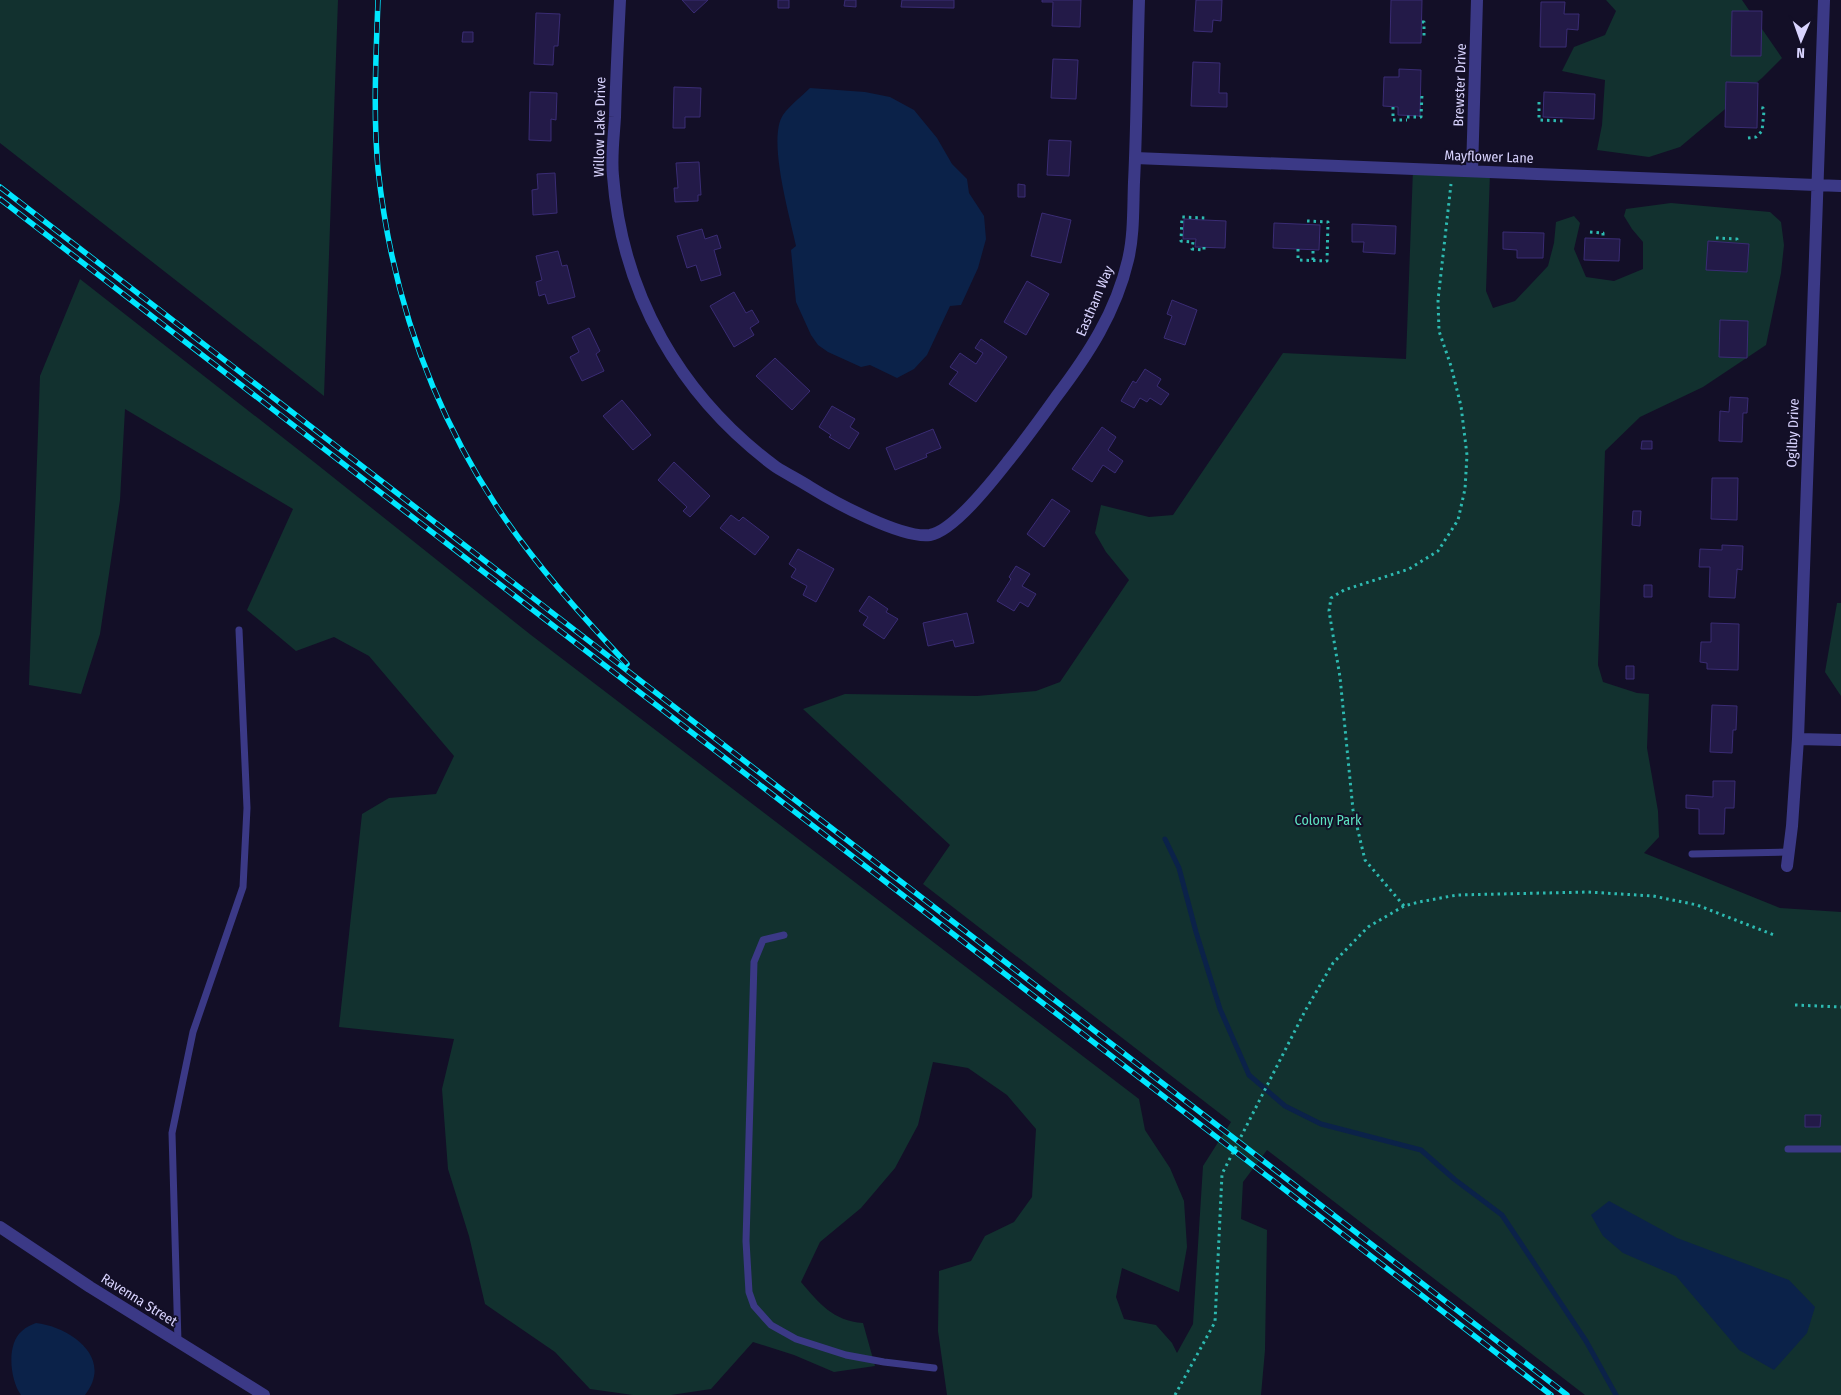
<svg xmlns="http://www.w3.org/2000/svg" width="1841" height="1395" font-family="'Fira Sans Condensed',sans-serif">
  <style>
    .green { fill: #12312f }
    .water { fill: #0b2249 }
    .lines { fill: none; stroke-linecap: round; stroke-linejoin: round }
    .stream { stroke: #0b2249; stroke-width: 5 }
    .building { fill: #231a48; stroke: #3a2c74 }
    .path { stroke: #2dbab1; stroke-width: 3; stroke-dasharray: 2.5 4; stroke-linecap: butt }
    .service { stroke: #3b3986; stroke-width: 7 }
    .minor { stroke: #3b3986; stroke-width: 12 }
    .tertiary { stroke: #3b3986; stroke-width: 12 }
    .rail-casing { stroke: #00e7ff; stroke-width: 5.5 }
    .rail { stroke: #130f27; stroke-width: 4; stroke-dasharray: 11; stroke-linecap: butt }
    .labels { text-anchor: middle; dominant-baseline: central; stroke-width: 4; stroke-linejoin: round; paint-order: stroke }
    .street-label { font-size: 14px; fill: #d9d4ff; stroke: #130f27 }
    .park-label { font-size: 14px; fill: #5de2c0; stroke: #130f27 }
  </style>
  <rect width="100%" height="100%" fill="#130f27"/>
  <path class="green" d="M0,0H338L324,396L0,143Z
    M1606,0H1742L1782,58L1762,78L1680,147L1649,157L1597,150L1602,125L1605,80L1562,71L1574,47L1605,35L1616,11Z
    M1413,169L1490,172L1486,291L1493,308L1515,301L1548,266L1554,243L1556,222L1574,216L1580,223L1574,249L1586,277L1614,281L1643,269V242L1632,229L1624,216L1626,209L1671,203L1770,212L1781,222L1784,245L1781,273L1766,345L1703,387L1640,417L1605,451L1598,665L1603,682L1637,693L1649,694L1647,748L1658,811L1659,837L1644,853L1780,908L1841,912V1395H1585L1267,1150L1243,1182L1241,1219L1267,1230L1265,1350L1261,1395H947L938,1331L939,1271L971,1261L985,1236L1014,1222L1032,1197L1036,1129L1007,1095L968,1068L933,1062L918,1125L895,1168L861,1208L820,1242L801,1282C819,1303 833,1321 863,1323L875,1366L834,1372L794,1355L753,1342L711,1389L671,1395H633L590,1389L555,1352L485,1304L469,1236L448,1169L442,1089L454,1039L339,1027L362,814L389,798L436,794L454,756L369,656L334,637L296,651L247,610L293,509L125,409L120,500L100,634L81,694L29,685L40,376L80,279L314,462L531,635L1139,1099L1145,1130L1170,1168L1184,1201L1187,1247L1179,1292L1122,1268L1116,1297L1124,1319L1156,1325L1172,1343L1177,1353L1193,1324L1203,1166L1231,1122L923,884L950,845L803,709L845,694L977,696L1036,691L1060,682L1129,580L1106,552L1095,533L1101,505L1149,517L1173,515L1283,353L1406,359Z
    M1837,603H1841V696L1825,672Z"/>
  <path class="water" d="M810,88L865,92L890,97L914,110L937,138L952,164L967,179L969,193L984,216L986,239L978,268L961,305L950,306L927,355L914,369L897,378L870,365L861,367L828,352L818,345L811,335L796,302L791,250L796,246C790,217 767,139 783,115C790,105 802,96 810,88Z
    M1609,1201L1677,1238L1789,1280L1815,1307L1807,1333L1774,1370L1739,1350L1676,1276L1623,1253L1603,1236L1591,1215Z
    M36,1323C71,1327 114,1358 85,1395H21C10,1380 6,1344 22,1331C26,1327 31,1325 36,1323Z"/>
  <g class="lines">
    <path class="stream" d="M1165,839L1179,868L1196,932L1220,1009L1249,1075L1285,1106L1321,1124L1421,1150L1454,1179L1502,1215L1586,1341L1616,1395"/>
  </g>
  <path class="building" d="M682,0H708L694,13Z
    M778,0H789V8H778Z
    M845,0H856V7L844,6Z
    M902,0H954V8L901,7Z
    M1042,0H1081L1080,27L1052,26L1053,2H1042Z
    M1196,0H1222L1221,21L1213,20L1212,32L1194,31Z
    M1391,0H1422L1421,43H1390Z
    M1541,2H1565L1564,14H1579L1578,30L1567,29L1566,47H1540Z
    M1732,11H1762L1761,56H1731Z
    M536,13L560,14L558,46H554L553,65L534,64Z
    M463,32H473V42H462Z
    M1053,59L1078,60L1076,99L1051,98Z
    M1193,62L1220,63L1219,93H1227V107L1191,106Z
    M1399,69L1421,70L1420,116L1398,115V107L1383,106L1384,77H1399Z
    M1726,82L1758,83L1757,128L1725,127Z
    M674,87L701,88L700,117H685V128H673Z
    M530,92L557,93L556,120L551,119V141L529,140Z
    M1544,92L1595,94L1594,119L1543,117Z
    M1049,140L1071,141L1069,176L1047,175Z
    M699,162L701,195H698V201L675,202L674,188H678L676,163Z
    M555,173L557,213L533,215L532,190L538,189L537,174Z
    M1018,184L1025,185V197H1018Z
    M1042,213L1071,220L1061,263L1031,256Z
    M1184,219L1226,221L1225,248L1195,247L1196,239H1183Z
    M1274,223L1320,225L1319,250L1273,248Z
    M1352,224L1396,226L1395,254L1363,252L1364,242H1352Z
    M702,229L705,239L717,235L721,248L714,250L721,275L701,281L696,265L687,268L677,236Z
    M1503,232L1544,233L1543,258H1517V250L1503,249Z
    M1585,238L1620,239L1619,261L1584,260Z
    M1708,241L1749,244L1747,272L1706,270Z
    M558,251L562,266L567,265L575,297L548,304L545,294L539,296L536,282L542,280L536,256Z
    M1027,281L1049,294L1026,335L1004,322Z
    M734,292L746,313L752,310L759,322L750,328L754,335L734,347L710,306Z
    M1172,300L1197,310L1185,345L1164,338L1172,316L1167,314Z
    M1720,320L1748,321L1747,358L1719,357Z
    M589,328L600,351L596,354L604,371L582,381L570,357L579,352L572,337Z
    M981,339L1007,357L976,402L949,384L958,372L950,367L960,353L976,364L983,353L975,348Z
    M775,358L810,391L792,410L756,376Z
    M1145,369L1161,379L1157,386L1169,394L1161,405L1150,398L1147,402L1140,398L1134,408L1121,401L1133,381L1136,383Z
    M1730,397L1748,398L1747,413H1743L1742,442L1719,441L1720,411L1729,412Z
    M622,400L651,435L633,450L603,416Z
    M832,406L855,419L850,427L859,433L849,449L829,437L831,435L819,427Z
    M1102,427L1116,437L1108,450L1123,461L1115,473L1103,465L1092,482L1072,469Z
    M933,429L941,448L926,454L927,457L895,470L886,448Z
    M1642,441H1652V449H1641Z
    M674,462L710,496L690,517L683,511L687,507L658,480Z
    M1712,478H1738L1737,520L1711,519Z
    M1052,499L1070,511L1044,547L1027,534Z
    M1633,511H1641L1640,526L1632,525Z
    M731,515L739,521L743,517L769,537L755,555L720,528Z
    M1722,545L1743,546L1742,570L1737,569V571L1735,598L1709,597L1710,567H1699L1700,549L1722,550Z
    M798,549L834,569L816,602L803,595L807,586L791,577L796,569L789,564Z
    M1016,566L1030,574L1022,586L1036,594L1028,607L1020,602L1014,611L997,601L1011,579L1009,577Z
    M1644,585H1652V597H1644Z
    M869,596L888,609L886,612L898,619L884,639L863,625L868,617L859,611Z
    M967,613L974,643L955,647L953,640L928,646L923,623Z
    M1711,623L1739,624L1738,670L1707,669V663L1700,662L1701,642H1711Z
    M1626,666H1634V679H1626Z
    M1712,705L1737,706L1736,730H1733L1732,753L1710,752Z
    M1713,781H1735L1734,808H1725L1724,834H1699V809L1686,808V795L1713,797Z
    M1805,1115H1821L1820,1127H1805Z"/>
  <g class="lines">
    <path class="path" d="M1422,22H1424V36
      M1539,102V120L1563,121V118
      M1393,107V120H1407
      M1407,117H1421L1422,94H1420
      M1748,138L1756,137L1762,131L1764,111L1763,108L1758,107
      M1590,232L1603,233V239
      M1716,238L1737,239L1736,243
      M1204,247V250L1192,249L1193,242L1181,241L1182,217L1206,218V220
      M1298,249V260L1327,261L1328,222L1307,221
      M1313,260V249
      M1404,906L1365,860L1353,810L1340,677L1329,611L1331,598L1344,590L1409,569L1438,551L1458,520L1465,489L1467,455L1461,406L1451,366L1439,331L1438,300L1451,184
      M1795,1005L1841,1007
      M1175,1395L1215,1322L1222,1174L1305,1011L1333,963L1368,927L1404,906L1419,902L1457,895L1588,892L1653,896L1697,905L1774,935"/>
    <path class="service" d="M1692,854L1789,852
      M784,935L763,940L754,962L746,1241L749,1292L754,1306L771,1325L796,1339L846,1355L884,1362L934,1368
      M1788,1149H1841
      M178,1342L172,1133L193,1032L243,887L247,808L239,630"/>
    <path class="minor" d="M620,0C618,39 616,78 615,117C614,136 611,156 613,176C622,294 680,396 776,467C787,474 799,480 810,487C834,502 902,539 930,535C954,531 994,479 1009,460C1025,440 1041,418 1056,397C1088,355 1116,312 1128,260C1134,235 1133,208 1134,182C1137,122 1137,61 1139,0
      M1135,158L1841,186
      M1472,171L1477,0
      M1798,739L1841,740
      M1787,866L1792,826L1798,739L1824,0"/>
    <path class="tertiary" d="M0,1227L90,1287L264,1395"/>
    <g class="rail-casing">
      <path id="rail" d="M378,0C376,56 373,113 378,169C391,291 430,405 497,507C534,563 581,615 627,664
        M0,187L1567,1395
        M0,199L1551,1395"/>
    </g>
    <use href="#rail" class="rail"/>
  </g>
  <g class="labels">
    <g class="street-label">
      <text transform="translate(1460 85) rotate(-88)">Brewster Drive</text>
      <text transform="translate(600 127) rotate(-89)">Willow Lake Drive</text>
      <text transform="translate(1489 157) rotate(2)">Mayflower Lane</text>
      <text transform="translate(1095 301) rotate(-67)">Eastham Way</text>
      <text transform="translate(1793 433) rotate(-88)">Ogilby Drive</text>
      <text transform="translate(139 1300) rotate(32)">Ravenna Street</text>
    </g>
    <g class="park-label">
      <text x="1328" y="820">Colony Park</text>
    </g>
  </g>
  <g transform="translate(1801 40) rotate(182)" stroke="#130f27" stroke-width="4" paint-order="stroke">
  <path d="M0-4L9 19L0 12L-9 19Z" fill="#d9d4ff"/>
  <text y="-8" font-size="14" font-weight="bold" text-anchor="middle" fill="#d9d4ff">N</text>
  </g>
</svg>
